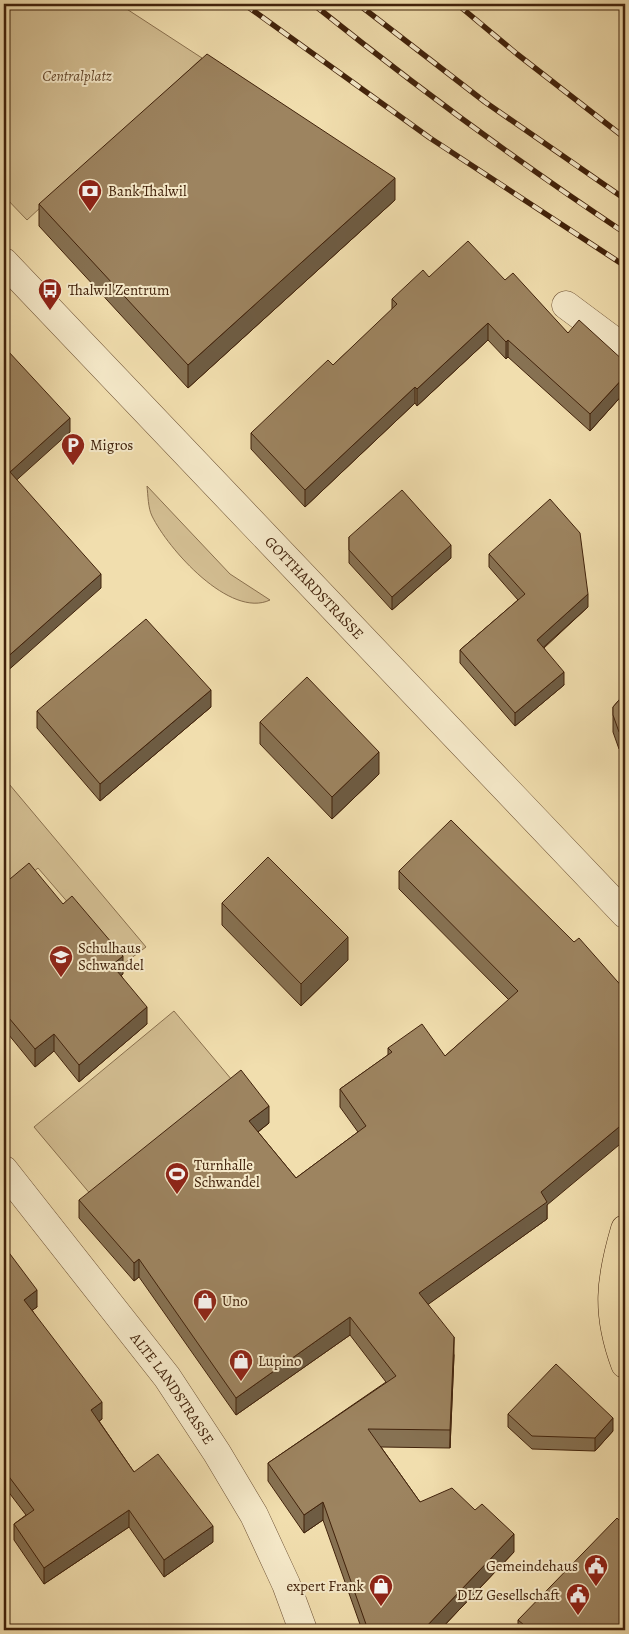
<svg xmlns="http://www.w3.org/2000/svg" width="629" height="1634" font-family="Alegreya,serif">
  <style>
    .green { fill: #d3be92; stroke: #8a704e }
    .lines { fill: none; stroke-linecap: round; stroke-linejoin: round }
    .minor-casing { stroke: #6d5134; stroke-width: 29 }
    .major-casing { stroke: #41220b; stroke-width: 29 }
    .minor { stroke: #f6eaca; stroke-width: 28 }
    .major { stroke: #f1deae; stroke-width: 28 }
    .rail-casing { stroke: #41220b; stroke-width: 5.5 }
    .rail { stroke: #f6eaca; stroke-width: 4; stroke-dasharray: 11; stroke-linecap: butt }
    .wall { fill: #877253; stroke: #41220b }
    .shaded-wall { fill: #6e5c43; stroke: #41220b }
    .building { fill: #9d8460; stroke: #41220b }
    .labels { text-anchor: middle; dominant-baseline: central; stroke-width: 4; stroke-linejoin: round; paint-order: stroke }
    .park-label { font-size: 15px; font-style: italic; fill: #66492d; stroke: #f6eaca }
    .poi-label { font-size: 15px; fill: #41220b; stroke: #f6eaca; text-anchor: start }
    .street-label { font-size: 15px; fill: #41220b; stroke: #f6eaca }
  </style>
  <rect width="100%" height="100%" fill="#f1deae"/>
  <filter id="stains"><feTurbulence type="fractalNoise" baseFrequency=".004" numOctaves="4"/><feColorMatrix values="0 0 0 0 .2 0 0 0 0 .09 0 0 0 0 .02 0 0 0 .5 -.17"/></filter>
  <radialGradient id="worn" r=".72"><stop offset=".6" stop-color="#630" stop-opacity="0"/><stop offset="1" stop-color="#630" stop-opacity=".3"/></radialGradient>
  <path class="green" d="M4,4H119L202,58L27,220L4,196Z
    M147,486L230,574L270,600C230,619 168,549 152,516C148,508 148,495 147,486Z
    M4,778L146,947L122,965L38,868L4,897Z
    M174,1011L232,1080L92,1196L34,1127Z"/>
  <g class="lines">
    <g class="minor-casing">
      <g id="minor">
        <path id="s1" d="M4,262L625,914"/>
        <path d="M566,305L625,349"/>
        <path id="s2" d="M4,1170L167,1377L217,1453L254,1515L286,1584L303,1630"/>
      </g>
    </g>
    <g class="major-casing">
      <path id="major" d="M625,1229C610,1280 606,1313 625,1364"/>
    </g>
    <use href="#minor" class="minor"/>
    <use href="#major" class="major"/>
    <g class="rail-casing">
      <path id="rail" d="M244,4L430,138L625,266
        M313,4C414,85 518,162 625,233
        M358,4L485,102L625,199
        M457,4L517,54L625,138"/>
    </g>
    <use href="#rail" class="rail"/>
  </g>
  <path class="wall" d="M395,200L188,388L39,226V204Z
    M429,277L505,280L568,333L625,362V392L590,431L508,357L506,359L488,340L417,406L415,403L305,507L251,449V433L333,365L392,310V299Z
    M349,537L451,558L392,610L349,563Z
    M489,554L588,607L544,648L564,685L515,726L460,663V650L518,600L489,567Z
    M625,693V754L619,749L613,732V707Z
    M211,707L100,801L37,728V711Z
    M260,722L379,774L332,819L260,744Z
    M625,850V869L624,868V851Z
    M399,871L574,942L547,1205V1219L428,1304L454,1355L450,1448L381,1447L420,1502L514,1552L440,1630H362L323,1520L304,1533L268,1481V1463L386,1382L350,1335L236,1415L139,1277L134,1281L79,1218V1200L269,1123L258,1132L296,1178L358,1132L340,1107V1089L388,1055V1048L445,1056L509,1000L399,889Z
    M4,884L123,974L121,975L147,1024L79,1082L54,1051L35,1067L4,1029Z
    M222,903L348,960L301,1006L222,925Z
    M4,1246L37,1307L32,1310L102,1419L99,1421L134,1472L213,1542L164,1577L129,1527L44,1584L14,1540V1524L26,1515L4,1486Z
    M508,1414L613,1431L595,1451L532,1449L508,1427Z
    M518,1620L625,1630H518Z"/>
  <path class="shaded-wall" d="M395,178V200L188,388V365Z
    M488,323V340L417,406V389Z
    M508,340V357L506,359V342Z
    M625,376V392L590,431V414Z
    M415,387V403L305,507V490Z
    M70,418V432L10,486V472Z
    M451,545V558L392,610V597Z
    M101,574V588L4,674V660Z
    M588,594V607L537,653V640Z
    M564,672V685L515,726V713Z
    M211,690V707L100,801V784Z
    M379,752V774L332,819V797Z
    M348,937V960L301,1006V984Z
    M123,956V974L112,982V965Z
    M147,1007V1024L79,1082V1065Z
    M54,1034V1051L35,1067V1049Z
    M269,1106V1123L249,1139V1121Z
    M625,1122V1140L547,1205V1219L419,1311V1293Z
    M139,1259V1277L134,1281V1263Z
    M37,1290V1307L24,1316V1300Z
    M350,1317V1335L236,1415V1398Z
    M454,1337V1355L450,1448V1430Z
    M102,1402V1419L91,1427V1410Z
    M613,1418V1431L595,1451V1438Z
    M323,1502V1520L304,1533V1515Z
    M129,1510V1527L44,1584V1568Z
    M213,1526V1542L164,1577V1560Z
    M514,1534V1552L440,1630H423Z"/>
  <path class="building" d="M207,54L395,178L188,365L39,204Z
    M468,241L505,280L513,273L568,333L579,320L625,362V376L590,414L508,340L506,342L488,323L417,389L415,387L305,490L251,433L328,360L333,365L397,304L392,299L423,270L429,277Z
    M8,351L70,418L10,472L101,574L4,660V355Z
    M402,490L451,545L392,597L349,550V537Z
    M550,499L580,533L588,594L537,640L564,672L515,713L460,650L525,594L489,554Z
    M146,619L211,690L100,784L37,711Z
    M307,677L379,752L332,797L260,722Z
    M625,693V737L619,732L613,715V707Z
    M451,820L574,942L579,938L625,990V1122L541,1192L547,1202L419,1293L454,1337L450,1430L368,1429L420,1502L452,1488L475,1510L482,1504L514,1534L423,1630H368L323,1502L304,1515L268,1463L396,1376L350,1317L236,1398L139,1259L134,1263L79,1200L241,1070L269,1106L249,1121L296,1178L366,1126L340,1089L392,1052L388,1048L422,1024L445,1056L518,991L399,871Z
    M268,857L348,937L301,984L222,903Z
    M29,863L63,904L72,896L123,956L112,965L147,1007L79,1065L54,1034L35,1049L4,1012V884Z
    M4,1246L37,1290L24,1300L102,1402L91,1410L134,1472L158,1454L213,1526L164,1560L129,1510L44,1568L14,1524L34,1510L4,1470Z
    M556,1364L613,1418L595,1438L532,1436L508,1414Z
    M617,1518L625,1526V1630H530L518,1620Z"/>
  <defs>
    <g id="bank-pin" transform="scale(1.25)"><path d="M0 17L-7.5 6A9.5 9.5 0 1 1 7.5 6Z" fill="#8f2418" stroke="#f6eaca"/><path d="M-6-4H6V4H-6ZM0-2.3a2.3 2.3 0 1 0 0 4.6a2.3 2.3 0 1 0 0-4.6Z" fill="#fff"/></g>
    <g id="bus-pin" transform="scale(1.25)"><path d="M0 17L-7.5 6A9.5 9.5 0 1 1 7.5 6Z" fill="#8f2418" stroke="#f6eaca"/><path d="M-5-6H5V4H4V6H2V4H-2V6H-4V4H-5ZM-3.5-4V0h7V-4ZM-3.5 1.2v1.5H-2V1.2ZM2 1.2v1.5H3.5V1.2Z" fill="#fff"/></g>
    <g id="parking-pin" transform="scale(1.25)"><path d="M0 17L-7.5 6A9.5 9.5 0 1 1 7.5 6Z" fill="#8f2418" stroke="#f6eaca"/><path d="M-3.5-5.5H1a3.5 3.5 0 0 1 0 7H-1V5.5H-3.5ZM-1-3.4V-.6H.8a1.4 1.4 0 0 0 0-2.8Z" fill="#fff"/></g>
    <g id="school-pin" transform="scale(1.25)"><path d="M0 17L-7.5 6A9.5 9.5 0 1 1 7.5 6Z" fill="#8f2418" stroke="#f6eaca"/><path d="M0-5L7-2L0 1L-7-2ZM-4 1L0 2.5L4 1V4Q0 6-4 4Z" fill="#fff"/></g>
    <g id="stadium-pin" transform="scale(1.25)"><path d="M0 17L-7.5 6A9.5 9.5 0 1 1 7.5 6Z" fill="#8f2418" stroke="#f6eaca"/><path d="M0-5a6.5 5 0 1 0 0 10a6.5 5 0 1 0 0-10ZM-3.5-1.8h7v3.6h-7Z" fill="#fff"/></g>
    <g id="shop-pin" transform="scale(1.25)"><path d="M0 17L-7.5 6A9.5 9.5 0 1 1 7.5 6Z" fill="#8f2418" stroke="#f6eaca"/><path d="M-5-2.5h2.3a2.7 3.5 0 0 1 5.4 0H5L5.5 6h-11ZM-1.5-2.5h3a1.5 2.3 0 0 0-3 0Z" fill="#fff"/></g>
    <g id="civic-pin" transform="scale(1.25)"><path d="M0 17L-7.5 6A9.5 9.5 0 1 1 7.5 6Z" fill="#8f2418" stroke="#f6eaca"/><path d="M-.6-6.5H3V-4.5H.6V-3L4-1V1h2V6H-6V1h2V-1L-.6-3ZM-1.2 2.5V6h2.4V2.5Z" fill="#fff"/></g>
  </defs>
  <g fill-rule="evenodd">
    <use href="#bank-pin" x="90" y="191"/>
    <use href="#bus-pin" x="50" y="290"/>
    <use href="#parking-pin" x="73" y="445"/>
    <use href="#school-pin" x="61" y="957"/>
    <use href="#stadium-pin" x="177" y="1174"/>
    <use href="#shop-pin" x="205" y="1301"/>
    <use href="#shop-pin" x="241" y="1361"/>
    <use href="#civic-pin" x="596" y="1566"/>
    <use href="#shop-pin" x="381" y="1586"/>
    <use href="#civic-pin" x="578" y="1595"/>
  </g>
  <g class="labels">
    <g class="park-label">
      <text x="77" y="76">Centralplatz</text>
    </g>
    <g class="poi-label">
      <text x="108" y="191">Bank Thalwil</text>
      <text x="68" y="290">Thalwil Zentrum</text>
      <text x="90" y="445">Migros</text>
      <text x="78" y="948">Schulhaus<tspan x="78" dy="17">Schwandel</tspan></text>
      <text x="194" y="1165">Turnhalle<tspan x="194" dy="17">Schwandel</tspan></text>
      <text x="222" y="1301">Uno</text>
      <text x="258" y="1361">Lupino</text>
      <text x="578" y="1566" text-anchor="end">Gemeindehaus</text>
      <text x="364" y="1586" text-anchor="end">expert Frank</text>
      <text x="560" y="1595" text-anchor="end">DLZ Gesellschaft</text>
    </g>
    <g class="street-label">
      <text stroke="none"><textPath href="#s1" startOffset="450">GOTTHARDSTRASSE</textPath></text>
      <text stroke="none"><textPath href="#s2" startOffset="276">ALTE LANDSTRASSE</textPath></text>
    </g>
  </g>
  <rect width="629" height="1634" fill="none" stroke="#f1deae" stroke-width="20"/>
  <rect x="5" y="5" width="619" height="1624" fill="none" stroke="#41220b" stroke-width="2.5"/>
  <rect x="10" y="10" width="609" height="1614" fill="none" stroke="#41220b"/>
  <rect width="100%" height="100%" filter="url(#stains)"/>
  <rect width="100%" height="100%" fill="url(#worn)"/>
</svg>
